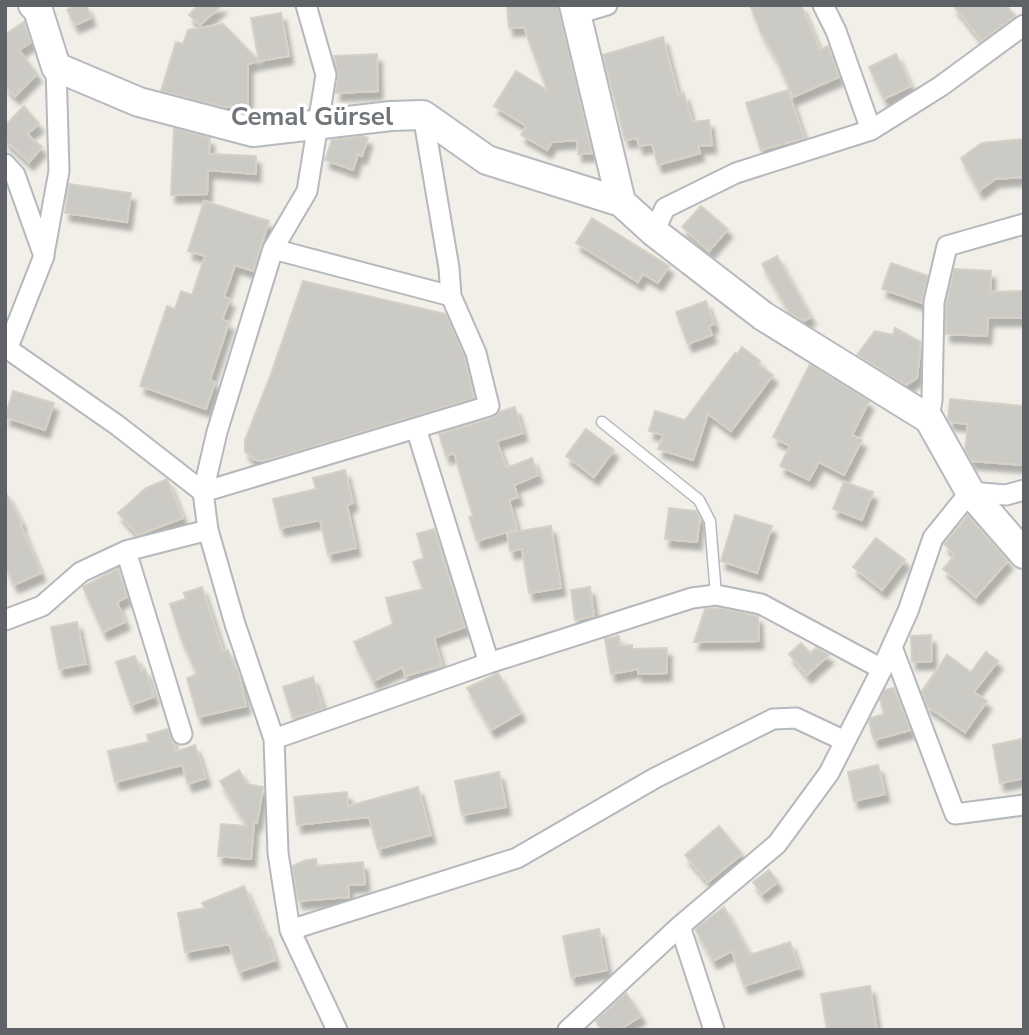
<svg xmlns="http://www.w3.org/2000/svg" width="1029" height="1035" font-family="'Nunito Sans',sans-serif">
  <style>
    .building { fill: #cccac5; stroke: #d6d1c6; stroke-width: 2; filter: url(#shadow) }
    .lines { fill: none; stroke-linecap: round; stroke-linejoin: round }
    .lane-casing { stroke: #b5b8bc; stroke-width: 13 }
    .street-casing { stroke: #b5b8bc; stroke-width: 23 }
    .secondary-casing { stroke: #b6babf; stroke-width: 32 }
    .lane { stroke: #fff; stroke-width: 10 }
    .street { stroke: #fff; stroke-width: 19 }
    .secondary { stroke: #fff; stroke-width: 28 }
    .labels { text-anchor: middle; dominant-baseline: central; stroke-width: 7; stroke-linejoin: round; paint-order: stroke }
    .district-label { font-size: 26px; font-weight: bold; fill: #70757a; stroke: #fff }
  </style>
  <defs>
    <filter id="shadow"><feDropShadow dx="4.5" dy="8" stdDeviation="2" flood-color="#0004"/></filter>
  </defs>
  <rect width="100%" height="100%" fill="#f1efe8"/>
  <path class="building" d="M75,5H86L91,18L75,25L67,10Z
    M198,5H222L200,25L189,15Z
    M507,5H558L592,153L578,154L577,140L552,142L547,150L521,135L526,126L494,106L516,71L547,90L524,27L509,28Z
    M750,5H801L820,50L828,46L839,77L793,97L777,60L762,35Z
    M953,5H1006L1015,16L982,41Z
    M281,13L289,56L259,61L251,18Z
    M24,22L31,42L19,50L37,74L15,96L5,86V31L7,33Z
    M223,24L259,61L248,64V105L224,107L161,91L176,42L183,44L188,30Z
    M663,37L678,95L684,93L692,122L709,120L712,145L698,146L700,153L658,165L652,144L639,146L637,138L625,140L603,55Z
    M377,54L378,91L336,93L338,76L334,56Z
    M896,54L911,86L884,99L869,67Z
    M788,90L804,138L761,150L746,103Z
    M24,106L39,124L27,134L42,147L29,162L5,140V126Z
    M174,128L210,138L209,154L256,156V174L208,170L207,194L171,195Z
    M362,136L368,138L362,156L358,154L353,170L325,160L332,140Z
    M1024,139V177L995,179L979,191L961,158L982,143Z
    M69,184L131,193L127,222L65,213Z
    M204,201L269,221L253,271L235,265L224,297L230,299L222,320L229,322L210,380L215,382L206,409L140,386L167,306L175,309L181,291L192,295L205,256L188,251Z
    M701,206L728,229L709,251L682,227Z
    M592,218L669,266L658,283L643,274L638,282L576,243Z
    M777,256L811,317L803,321L789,312L762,264Z
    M891,263L928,276L922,303L882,289Z
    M954,269L991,271L990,292L1024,291V318H988L987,336L946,334V304Z
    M303,281L446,314L464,355L474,398L282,456L260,461L253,459L245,451V440L271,374Z
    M706,301L714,324L709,326L712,335L688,344L676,312Z
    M895,328L921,342L917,378L906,385L857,355L875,331L893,335Z
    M742,347L760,361L758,364L773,375L731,431L708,414L693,460L658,449L663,435L649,431L655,411L685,420L735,353L737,354Z
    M810,364L869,401L852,435L862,440L844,475L819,462L809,480L780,466L790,446L773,437Z
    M13,391L54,403L45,430L5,417Z
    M950,399L1024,406V465L971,461L965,450L968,424L950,422L948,419Z
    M515,407L523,433L497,441L506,468L532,458L538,475L514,485L518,497L509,500L517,529L477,541L469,517L473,516L454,453L446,456L439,434L493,418L499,412Z
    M586,429L614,450L594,477L566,456Z
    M345,470L353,503L347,505L356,548L328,554L320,520L280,528L273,499L316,489L313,478Z
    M167,479L183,518L138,535L118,513L146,488Z
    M844,482L873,492L862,520L833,509Z
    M5,491L22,523L20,524L41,573L14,585L5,566Z
    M669,508L696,511L700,517L697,542L665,539Z
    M735,515L772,526L757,573L721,561Z
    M968,515L1008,561L976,597L943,569L955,555L944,544Z
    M551,526L561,588L529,593L522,549L510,551L507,533Z
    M434,529L465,627L434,638L442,666L405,676L403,667L373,681L354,642L393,624L386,598L423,589L413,562L424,558L417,534Z
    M876,538L905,560L882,590L853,567Z
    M118,568L127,597L117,602L125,622L103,632L83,587Z
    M202,587L223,652L228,650L239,675L246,706L198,717L187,678L197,674L182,641L170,604L186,599L184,593Z
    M590,587L594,616L575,620L571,590Z
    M720,608L758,616L759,641L694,642L705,609Z
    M77,622L86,664L59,669L51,627Z
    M931,635L932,661L912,662L911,636Z
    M619,636L620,646L632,645V649L667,648V673L638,674V669L611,674L605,639Z
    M801,643L810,653L816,648L829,655L807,675L789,654Z
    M986,652L998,661L974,692L987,701L965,732L927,706L922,691L947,655L971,672Z
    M135,656L141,671L145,669L154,697L131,705L116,662Z
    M498,673L521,713L491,730L467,688Z
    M313,677L323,709L293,718L283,687Z
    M894,688L910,730L874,740L869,722L871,718L884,714L880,699L885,690Z
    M168,729L176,752L195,745L206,778L188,784L182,765L115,782L108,751L149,742L147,735Z
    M1021,739L1024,755V778L1000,783L993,745Z
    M878,765L885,794L854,801L848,772Z
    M239,770L247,784L263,787L257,823L254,822L251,859L218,856L221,824L247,826L220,781Z
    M499,772L506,807L462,815L455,781Z
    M418,787L431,835L378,849L369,817L297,825L294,797L347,792L348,806Z
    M719,826L742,854L708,882L685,855Z
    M316,859L317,866L363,862L365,884L348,885L349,897L298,901L292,866L306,860Z
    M769,870L778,882L762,894L753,882Z
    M244,886L263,931L265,930L275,960L239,972L229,944L185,952L178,913L205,908L202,903Z
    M724,907L750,955L790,942L799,968L744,986L732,951L713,961L695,929Z
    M599,929L607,970L571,977L563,936Z
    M870,986L877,1030H827L821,994Z
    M626,993L641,1016L619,1030H601L596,1021Z"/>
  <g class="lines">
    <g class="lane-casing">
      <path id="lane" d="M602,422L699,500L710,521L716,595"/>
    </g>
    <g class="street-casing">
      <path id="street" d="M823,5L836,31L871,130
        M577,14L607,5
        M423,115L449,268L451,296L476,353L489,406L416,428L489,663
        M5,164L15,175L44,256L8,347
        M654,232L665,208L736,173L871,130L941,86L1024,25
        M273,249L451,296
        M44,254L59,171L56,67
        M5,347L117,425L203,492L208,530L235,624L274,739L278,853L290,930L337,1030
        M929,419L932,400L934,302L947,246L1024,224
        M203,492L217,432L273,249L307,191L326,75L306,5
        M203,492L416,428
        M126,551L182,734
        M5,620L42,606L81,572L126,551L208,530
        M892,647L955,814L1024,805
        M274,739L489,663L692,598L716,595L761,604L882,669
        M680,926L714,1030
        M290,930L517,858L655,778L773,719L796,718L845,741
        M568,1030L680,926L777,844L829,773L882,669L908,611L933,538L970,492L1006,495L1024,490"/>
    </g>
    <g class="secondary-casing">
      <path id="secondary" d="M33,5L38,10L56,67L139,102L253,132L391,116L423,115L487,160L621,202L654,232L763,316L929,419L970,492L1024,554
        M574,5L621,202"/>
    </g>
    <use href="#lane" class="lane"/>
    <use href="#street" class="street"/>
    <use href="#secondary" class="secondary"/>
  </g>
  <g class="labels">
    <g class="district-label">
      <text x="312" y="116">Cemal Gürsel</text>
    </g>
  </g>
  <rect width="1029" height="1035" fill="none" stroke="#5f6368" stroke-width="14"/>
</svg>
